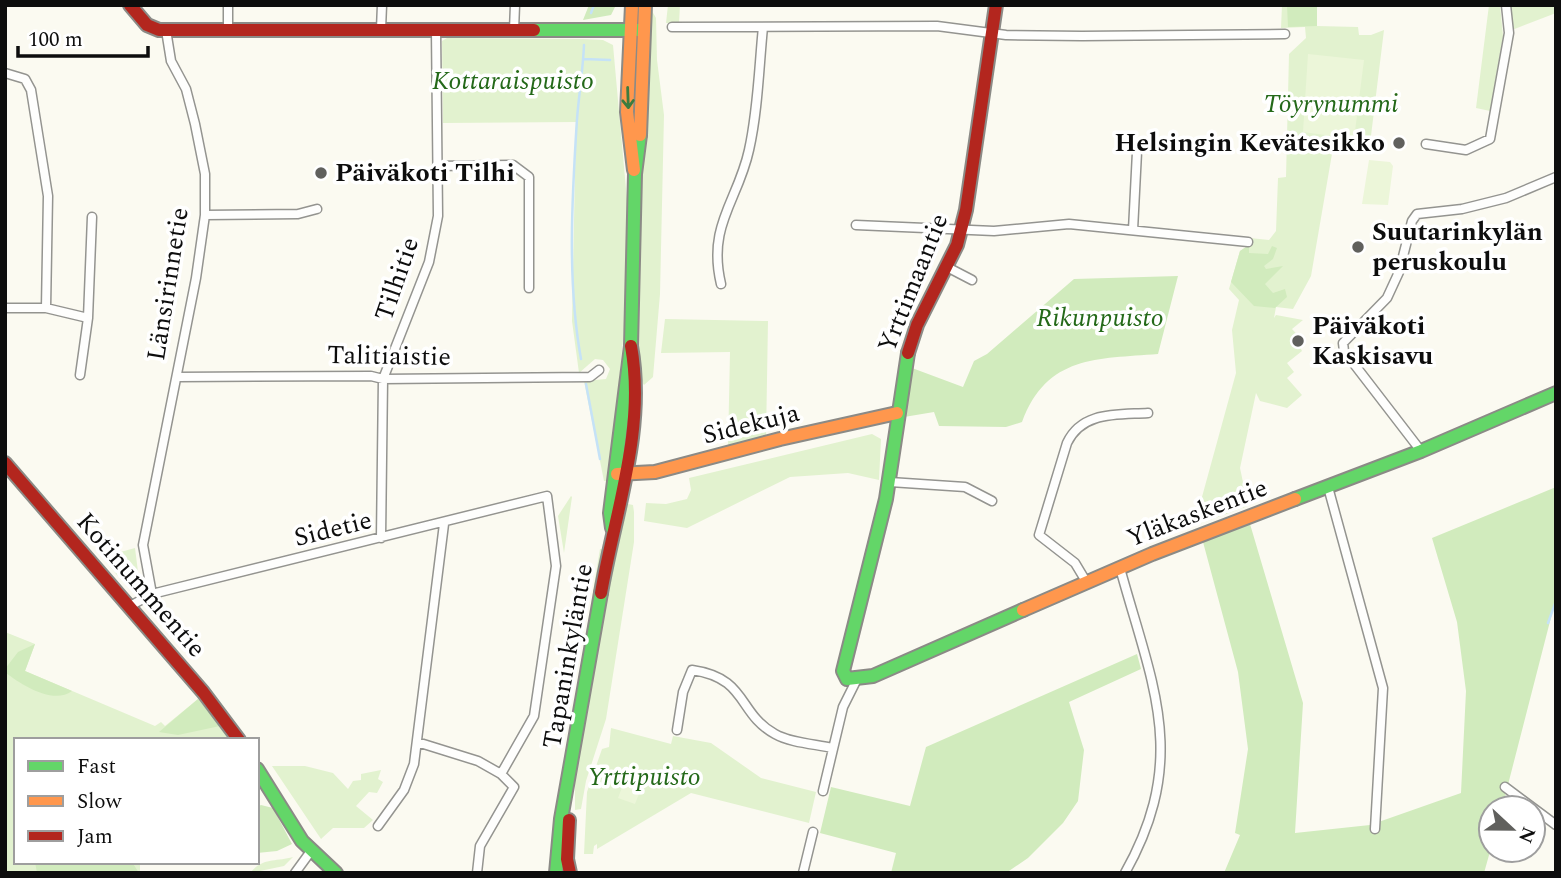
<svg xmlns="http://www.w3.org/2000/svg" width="1561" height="878" font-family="Spectral,serif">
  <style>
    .green { fill: #e2f2cf }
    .forest { fill: #d1ebbd }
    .pitch { fill: #ecf6d9 }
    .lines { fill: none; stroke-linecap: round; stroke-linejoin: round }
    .stream { stroke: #c5e2f7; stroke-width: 2.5 }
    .street-casing { stroke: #949490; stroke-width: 11 }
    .fast-casing { stroke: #8b8a86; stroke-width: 16 }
    .slow-casing { stroke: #8b8a86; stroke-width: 16 }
    .jam-casing { stroke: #8b8a86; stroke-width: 16 }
    .street { stroke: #fefefd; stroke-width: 8 }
    .fast { stroke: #63d668; stroke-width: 12 }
    .slow { stroke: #ff974d; stroke-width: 12 }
    .jam { stroke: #b3261e; stroke-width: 12 }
    .oneway { stroke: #3c7c3f }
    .poi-dot { fill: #60605d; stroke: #fff; stroke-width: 2.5 }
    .labels { text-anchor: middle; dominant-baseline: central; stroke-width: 7; stroke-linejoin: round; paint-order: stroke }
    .park-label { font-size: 26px; font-style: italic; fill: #246919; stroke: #fff }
    .poi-label { font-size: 26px; font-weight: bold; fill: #0d0d0d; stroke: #fff; text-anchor: start }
    .street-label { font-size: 26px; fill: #0d0d0d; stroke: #fff }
  </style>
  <rect width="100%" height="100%" fill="#fbfaf1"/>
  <path class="green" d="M668,5H680L679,23H666Z
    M1282,5H1317V26L1358,27L1359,35H1371L1384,30L1369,152L1333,148L1311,276L1293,309L1276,307L1274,318L1276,315L1303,320L1292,329L1305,343L1300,347L1302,351L1287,363L1294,372L1287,378L1302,395L1287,408L1260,401L1256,393L1240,468L1248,506L1194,526L1236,373L1232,330L1239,300L1229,289L1240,251L1249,245L1250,238L1269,240L1276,231L1278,178L1286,177L1289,54L1306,38L1305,27L1281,28Z
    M1489,5H1500L1503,36L1490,111L1476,108Z
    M1509,5H1556V13L1512,30Z
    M652,11L656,18L657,60L664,115L660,294L653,377L644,385C629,366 647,58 649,12Z
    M447,38L583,39L603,40L613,45L627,200L626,307L610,481H604L584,381L606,379L610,369L603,360L595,359L579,373L572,321L576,122L443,123L442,41Z
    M665,319L768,321L766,438L728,448L730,352L661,353Z
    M872,434L881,439L879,480L848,473L790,477L687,528L644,521L646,503L666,504L687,499L691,490L689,478Z
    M571,496L572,497L564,553L558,516Z
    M623,503L633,505L634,512V542L606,719L586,781L581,809L575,810V779Z
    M135,548L138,572L121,580L102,557Z
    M600,549H603L557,808Z
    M5,632L35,644L25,671L155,726L161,722L165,726L198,699L230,740H16V862H140V873H5Z
    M611,728L671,744L673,736L711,743L761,778L816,792L809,823L691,793L597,849V844L594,846L593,854H584L587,792L602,749L609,747Z
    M272,766H305L333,773L348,789L353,781L361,780V774L381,770L378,779L383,782L377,793L369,792L356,806L373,820L364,828H333L321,839Z
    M293,857L284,866L250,873C263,857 276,862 293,857Z"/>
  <path class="forest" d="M589,5H616L611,15L583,20Z
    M1287,5H1317V26L1288,27Z
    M1249,245V253L1268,254L1272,246L1277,248L1273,259L1264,266L1266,269L1283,266L1265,284L1273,293L1285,289L1287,297L1275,308L1254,306L1231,282L1240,251Z
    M1178,276L1158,354C1097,359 1047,355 1022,422L1006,427L939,426L934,412L904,417L912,368L963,387L974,361L987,354L1074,279Z
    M1556,487V598L1502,808H1491V848L1484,873H1224L1240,835L1235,833L1248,749L1238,672L1203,542L1250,524L1303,703L1295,833L1370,825L1461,793L1466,691L1457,622L1432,538Z
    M35,644L25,671L72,691C53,705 22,685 6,673L5,669L18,652Z
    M1137,654L1141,669L1069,702L1084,750L1078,801L1063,823L1028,858L1006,873H891L896,853L820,833L831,787L910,806L926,747Z
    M198,699L220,726L178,735L159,732Z
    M261,805L273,808L292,844L277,851L257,853V807Z
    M35,862H132L139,873H37Z"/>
  <path class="pitch" d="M1308,54L1364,60L1354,139L1303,132Z
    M1369,160L1390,162L1393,166L1388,205L1362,204Z
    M630,767L647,774L635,804L618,798Z"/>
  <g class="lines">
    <path class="stream" d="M591,13L594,5
      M584,59L610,60
      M581,359C567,282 572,197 577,119C579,94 583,69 584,45
      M586,384L600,459
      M1548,623L1556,601"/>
    <g class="street-casing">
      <path id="street" d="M672,27L937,26L1006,35L1082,36L1285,34
        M381,29L382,5
        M228,30V5
        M514,30L515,5
        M5,73L25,79L31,90L48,196L46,308
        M1426,144L1466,150L1490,139L1509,33L1506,5
        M437,166L513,165L529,177V288
        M205,215L298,214L317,209
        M856,225L994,231L1069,224L1248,242
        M1133,230L1137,152
        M947,267L972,280
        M721,284C707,225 738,201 749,150C758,110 759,67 763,27
        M5,308H46L88,318
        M80,375L88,318L92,217
        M177,377L371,376L383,379L590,377L599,370
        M1421,451L1344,351L1343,343L1387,298L1399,272L1412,221L1417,214L1462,209L1506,198L1556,177
        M890,482L965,487L992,501
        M1328,487L1383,688L1375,829
        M381,538L383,379L429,262L438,216L436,30
        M1120,568C1152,685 1190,757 1125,873
        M1087,583L1075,563L1039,535L1067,443C1082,411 1117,415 1148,413
        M152,594L143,545L196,278L205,215V174L195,124L186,89L171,61L166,30
        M130,606L152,594L547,496L556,566L534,716L501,774L514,787L480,846L477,873
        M677,730L683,692L692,670C748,678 737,713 775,734C791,743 815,744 833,748
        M417,742L478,761L501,774
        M1505,787L1556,825
        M823,791L843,707L857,679
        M378,826L404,790L414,764L444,524
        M295,873L311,851
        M803,873L813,832"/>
    </g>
    <g class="fast-casing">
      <path id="fast" d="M534,30H643
        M908,353L886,499L843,671L847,679L873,676L1023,610
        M1295,499L1421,451L1556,393
        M612,528L610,513L631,346L635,174L640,135
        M257,769L302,841L336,873
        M556,873L561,819L601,593"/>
    </g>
    <g class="slow-casing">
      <path id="slow" d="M632,5L627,112L634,170
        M640,135L645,5
        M617,474L655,472L780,439L897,413
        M1023,610L1152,554L1295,499"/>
    </g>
    <g class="jam-casing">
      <path id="jam" d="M130,5L147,25L159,30H534
        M908,353L917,325L957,245L966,210L996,5
        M5,463L203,692L239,740
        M601,593C615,512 646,429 631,346
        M569,820L567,859L570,873"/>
    </g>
    <use href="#street" class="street"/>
    <use href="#fast" class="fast"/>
    <use href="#slow" class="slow"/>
    <use href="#jam" class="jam"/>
  </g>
  <defs><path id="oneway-shaft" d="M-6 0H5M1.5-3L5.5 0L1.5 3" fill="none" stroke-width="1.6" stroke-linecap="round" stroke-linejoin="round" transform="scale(1.75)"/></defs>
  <use class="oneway" href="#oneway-shaft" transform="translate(628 98) rotate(88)"/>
  <g class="poi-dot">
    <circle cx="1399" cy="143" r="7"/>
    <circle cx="321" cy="173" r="7"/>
    <circle cx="1358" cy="247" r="7"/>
    <circle cx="1298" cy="341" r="7"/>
  </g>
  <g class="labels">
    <g class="park-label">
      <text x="513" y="81">Kottaraispuisto</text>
      <text x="1331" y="104">Töyrynummi</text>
      <text x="1100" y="318">Rikunpuisto</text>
      <text x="644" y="777">Yrttipuisto</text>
    </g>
    <g class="poi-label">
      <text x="1385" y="143" text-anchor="end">Helsingin Kevätesikko</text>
      <text x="335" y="173">Päiväkoti Tilhi</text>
      <text x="1372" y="232">Suutarinkylän<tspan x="1372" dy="30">peruskoulu</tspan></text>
      <text x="1312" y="326">Päiväkoti<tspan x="1312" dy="30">Kaskisavu</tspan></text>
    </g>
    <g class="street-label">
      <text transform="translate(397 279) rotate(-71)">Tilhitie</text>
      <text transform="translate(913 283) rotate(-68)">Yrttimaantie</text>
      <text transform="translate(168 284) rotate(-81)">Länsirinnetie</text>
      <text transform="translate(389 356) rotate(1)">Talitiaistie</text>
      <text transform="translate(751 424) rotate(-14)">Sidekuja</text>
      <text transform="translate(1197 513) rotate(-21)">Yläkaskentie</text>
      <text transform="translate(333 529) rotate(-14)">Sidetie</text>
      <text transform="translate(141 585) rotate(49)">Kotinummentie</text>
      <text transform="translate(568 656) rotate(-80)">Tapaninkyläntie</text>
    </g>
  </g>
  <rect width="1561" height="878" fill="none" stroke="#0d0d0d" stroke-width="14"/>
  <rect x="14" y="738" width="245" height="126" fill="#ffffff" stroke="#9e9e9e" stroke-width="2"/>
  <rect x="28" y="761" width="35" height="10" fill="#63d668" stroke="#9e9e9e" stroke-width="2"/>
  <text x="77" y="773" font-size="21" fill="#0d0d0d">Fast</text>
  <rect x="28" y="796" width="35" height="10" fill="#ff974d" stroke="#9e9e9e" stroke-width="2"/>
  <text x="77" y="808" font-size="21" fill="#0d0d0d">Slow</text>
  <rect x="28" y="831" width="35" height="10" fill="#b3261e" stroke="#9e9e9e" stroke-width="2"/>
  <text x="77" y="843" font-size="21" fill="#0d0d0d">Jam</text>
  <g transform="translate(1512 829) rotate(112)"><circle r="33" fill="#ffffff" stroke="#9e9e9e" stroke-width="2"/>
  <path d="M0-5L12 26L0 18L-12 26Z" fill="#60605d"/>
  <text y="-10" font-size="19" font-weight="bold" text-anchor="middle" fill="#0d0d0d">N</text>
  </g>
  <path d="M18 46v10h130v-10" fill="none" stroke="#0d0d0d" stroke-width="3.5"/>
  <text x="28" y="46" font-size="21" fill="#0d0d0d" stroke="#ffffff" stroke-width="5" paint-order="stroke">100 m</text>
</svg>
